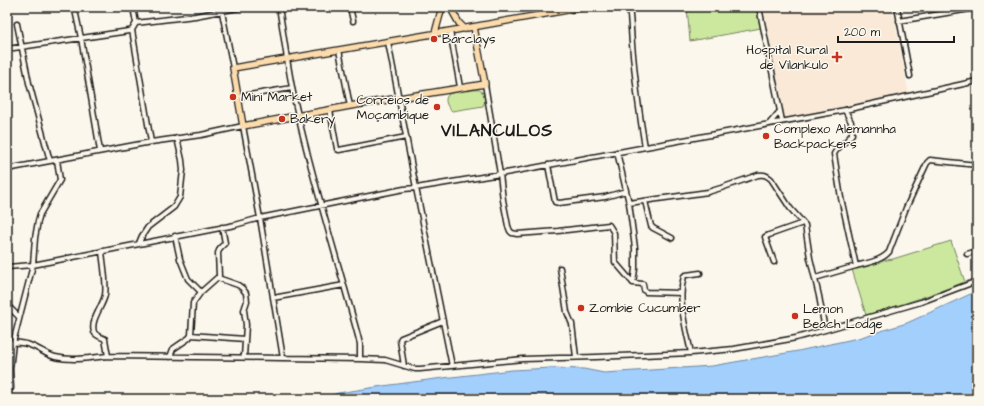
<svg xmlns="http://www.w3.org/2000/svg" width="984" height="406" font-family="'Architects Daughter',sans-serif">
  <style>
    .built { fill: #f9e9d6 }
    .green { fill: #cce89f; stroke: #74825e }
    .water { fill: #a3cffd; stroke: #6d87a3 }
    .lines { fill: none; stroke-linecap: round; stroke-linejoin: round }
    .minor-casing { stroke: #1c1c1c; stroke-width: 7 }
    .major-casing { stroke: #1c1c1c; stroke-width: 8 }
    .minor { stroke: #fbf7ec; stroke-width: 4 }
    .major { stroke: #fcdcac; stroke-width: 5.5 }
    .poi-dot { fill: #c8321e; stroke: #fbf7ec; stroke-width: 1.5 }
    .labels { text-anchor: middle; dominant-baseline: central; stroke-width: 3; stroke-linejoin: round; paint-order: stroke }
    .poi-label { font-size: 13px; fill: #1c1c1c; stroke: #fbf7ec; text-anchor: start }
    .district-label { font-size: 17px; font-weight: bold; letter-spacing: 1px; fill: #1c1c1c; stroke: #fbf7ec }
  </style>
  <rect width="100%" height="100%" fill="#fbf7ec"/>
  <filter id="ink" filterUnits="userSpaceOnUse"><feTurbulence type="fractalNoise" baseFrequency=".025" numOctaves="2"/><feDisplacementMap in="SourceGraphic" scale="8" xChannelSelector="R" yChannelSelector="G"/><feConvolveMatrix kernelMatrix="1 2 1 2 8 2 1 2 1" color-interpolation-filters="sRGB"/></filter>
  <g filter="url(#ink)">
    <path class="built" d="M763,7H892L909,95L785,118Z"/>
    <path class="green" d="M687,7H756L761,28L690,41Z
      M466,89L467,91C474,90 482,87 484,96C485,100 485,102 483,106L452,111C447,107 443,99 449,94C451,92 456,92 459,92L460,90Z
      M951,241L965,282C932,294 900,306 866,315L851,266L893,259Z"/>
    <path class="water" d="M977,291V399H325L330,396L338,393L383,386L443,378L512,370L551,368L584,369L604,373L712,366L798,351L858,338L907,323Z
      M7,396L205,399H7Z"/>
    <g class="lines">
      <g class="minor-casing">
        <path id="minor" d="M133,7L136,23
          M221,7L233,68
          M279,7C285,43 289,80 298,115C315,189 338,262 358,336L360,344V359
          M350,7L353,21
          M629,7C631,20 631,32 632,44C635,79 639,113 645,147
          M759,7L782,121
          M897,7L910,76
          M75,10L81,38L100,151
          M899,21L976,8L977,7
          M17,24L29,83L50,161
          M132,30L151,142
          M450,31L460,87
          M388,42L416,188L452,366
          M7,49L129,31L132,30L136,23L195,16L243,7
          M339,50L350,106
          M485,84L500,174L503,200L508,226L510,231L512,233L517,234L558,231L609,225L614,233L615,262L633,283L643,284L644,290L646,292L681,293
          M237,97L292,88
          M330,110L337,149L339,150L406,137
          M769,124L780,111
          M617,152L629,203L635,248V269L633,283
          M548,165L555,202L559,203L605,197L626,191
          M7,169L151,142L201,135L243,126L260,218L283,358
          M645,201L651,226L653,228L672,238
          M629,203L708,192L721,188L758,175C764,174 766,175 771,179L790,208L805,225L810,258L819,296L825,330
          M175,236L180,259L188,279L201,292
          M139,243L142,236L148,227L174,207L180,197L183,170L182,160L177,138
          M102,251C103,263 107,284 105,295C103,306 90,320 94,332C96,336 101,337 105,339L108,356
          M967,254L977,251
          M774,262L765,237L769,235L803,223
          M856,266C867,263 881,261 889,252L906,208L927,163L930,160L977,165
          M7,267L33,265L235,225L260,218L404,189L416,188L500,174L845,110L977,81
          M560,268L567,312L572,324L576,357
          M218,278L238,285L242,288L246,293L247,301L244,310L246,325L244,357
          M815,278L856,266L841,198L834,154C838,146 847,142 852,134L851,122L845,110
          M273,298L344,285
          M7,304L9,307L19,317
          M191,335L245,339
          M7,343C15,342 25,343 32,346C40,349 47,355 55,357C72,361 90,358 108,356L283,358L360,359L385,360L415,369H420L523,359L596,357L691,353L734,349L796,338L825,330L921,302L977,281
          M691,353C686,328 677,301 684,276L686,275L700,273
          M170,357L173,349L189,338L191,335L193,303L201,292L219,276L218,253L220,248L225,243L222,227
          M404,366L400,340L401,338L443,321
          M11,388L10,369L13,343L33,265L35,238L38,221L40,214L60,180L57,160"/>
      </g>
      <g class="major-casing">
        <path id="major" d="M450,7L459,23L465,29
          M474,27L485,84L350,106L243,126L233,68L450,31L584,7
          M435,33L442,7"/>
      </g>
      <use href="#minor" class="minor"/>
      <use href="#major" class="major"/>
    </g>
  </g>
  <g class="poi-dot">
    <circle cx="434" cy="39" r="4"/>
    <path d="M835 51h4v4h4v4h-4v4h-4v-4h-4v-4h4z"/>
    <circle cx="233" cy="97" r="4"/>
    <circle cx="437" cy="107" r="4"/>
    <circle cx="282" cy="119" r="4"/>
    <circle cx="766" cy="136" r="4"/>
    <circle cx="581" cy="308" r="4"/>
    <circle cx="795" cy="316" r="4"/>
  </g>
  <g class="labels">
    <g class="poi-label">
      <text x="442" y="39">Barclays</text>
      <text x="828" y="50" text-anchor="end">Hospital Rural<tspan x="828" dy="15">de Vilankulo</tspan></text>
      <text x="241" y="97">Mini Market</text>
      <text x="429" y="100" text-anchor="end">Correios de<tspan x="429" dy="15">Moçambique</tspan></text>
      <text x="290" y="119">Bakery</text>
      <text x="774" y="129">Complexo Alemannha<tspan x="774" dy="15">Backpackers</tspan></text>
      <text x="589" y="308">Zombie Cucumber</text>
      <text x="803" y="309">Lemon<tspan x="803" dy="15">Beach Lodge</tspan></text>
    </g>
    <g class="district-label">
      <text x="497" y="131">VILANCULOS</text>
    </g>
  </g>
  <rect width="984" height="406" fill="none" stroke="#fbf7ec" stroke-width="24"/>
  <rect x="12" y="12" width="960" height="382" fill="none" stroke="#1c1c1c" stroke-width="1.5" filter="url(#ink)"/>
  <path d="M838 36v6h116v-6" fill="none" stroke="#1c1c1c" stroke-width="2"/>
  <text x="844" y="36" font-size="12" fill="#1c1c1c" stroke="#fbf7ec" stroke-width="3" paint-order="stroke">200 m</text>
</svg>
